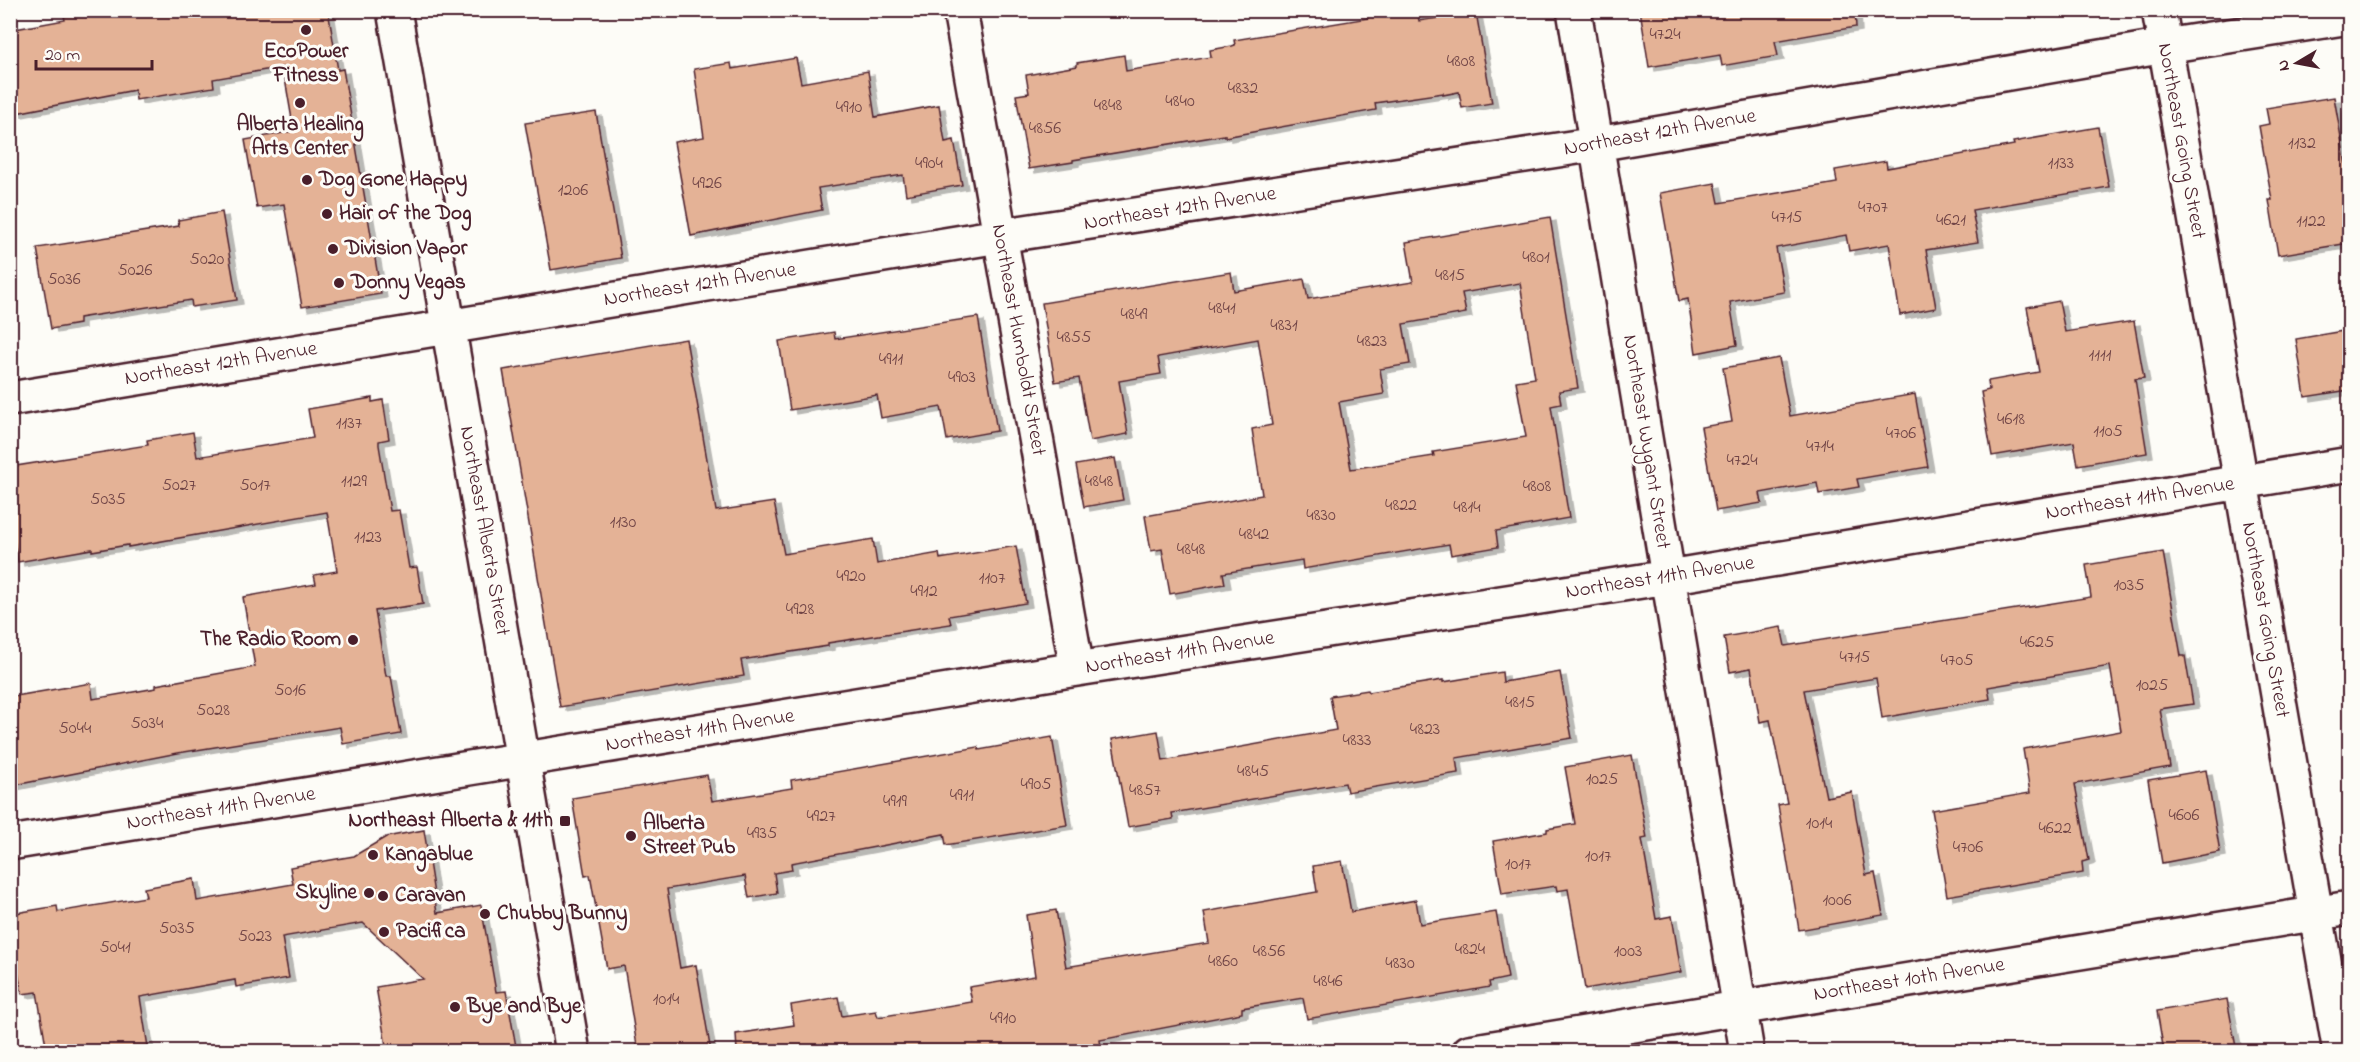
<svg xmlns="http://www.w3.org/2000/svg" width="2360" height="1062" font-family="'Indie Flower',sans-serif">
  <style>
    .building { fill: #e4b296; stroke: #4a1f2b; stroke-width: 1.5; fill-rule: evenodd; filter: url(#shadow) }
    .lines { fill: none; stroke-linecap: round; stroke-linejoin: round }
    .minor-casing { stroke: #4a1f2b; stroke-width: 38 }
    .minor { stroke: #fdfcf7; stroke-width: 33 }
    .poi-dot { fill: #4a1f2b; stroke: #fdfcf7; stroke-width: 2 }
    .labels { text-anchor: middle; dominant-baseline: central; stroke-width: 6; stroke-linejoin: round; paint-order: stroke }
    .number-label { font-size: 18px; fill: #704446 }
    .poi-label { font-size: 21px; font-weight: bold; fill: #4a1f2b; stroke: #fdfcf7; text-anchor: start }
    .street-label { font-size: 21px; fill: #4a1f2b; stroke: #fdfcf7 }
  </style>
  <defs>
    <filter id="shadow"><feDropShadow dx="6" dy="4" stdDeviation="0" flood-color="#0004"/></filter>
  </defs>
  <rect width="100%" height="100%" fill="#fdfcf7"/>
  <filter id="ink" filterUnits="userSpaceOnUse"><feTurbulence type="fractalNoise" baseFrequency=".0167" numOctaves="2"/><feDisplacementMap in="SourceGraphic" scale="12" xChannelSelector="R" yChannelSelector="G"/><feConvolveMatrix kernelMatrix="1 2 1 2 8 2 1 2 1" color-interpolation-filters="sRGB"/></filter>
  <g filter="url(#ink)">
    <path class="building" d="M93,10H328L338,70L343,69L381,294L302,307L284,204L257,208L245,140L294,131L283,67L213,79L214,87L136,100L135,90L16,113L10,79V30L65,20L64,16Z
      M1366,10H1417L1419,21L1476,12L1492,103L1462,108L1459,92L1443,95V93L1375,103L1376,110L1225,137V135L1073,160V162L1029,169L1016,95L1029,93L1026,75L1077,66V63L1124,55L1126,71L1211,57L1210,50L1232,46L1235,45L1234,40L1368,18Z
      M1640,10H1855L1856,27L1775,41L1778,56L1722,66L1720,55L1649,67Z
      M796,58L801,83L868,71L875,117L939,105L945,142L954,140L962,185L906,195L903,175L818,188L822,210L691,236L674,142L704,137L694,69L731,63L732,69Z
      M2334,97L2349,183V243L2278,255L2269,200H2272L2259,126L2269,124L2266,108Z
      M596,112L621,258L551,270L525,123Z
      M2098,127L2109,187L1972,210L1978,242L1926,250L1936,308L1900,315L1889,244L1849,251L1846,235L1776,248L1784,292L1730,302L1737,345L1696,353L1688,299L1679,301L1660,193L1715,183L1719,203L1837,183L1835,170L1886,161L1887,168L2014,145L2013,142Z
      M222,212L237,300L192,307L191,300L79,318V324L51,329L37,248L179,226L178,220Z
      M1550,217L1578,388L1559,391L1561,404L1551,406L1569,518L1496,531L1498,547L1451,555L1449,544L1303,569L1302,560L1223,573L1225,584L1170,594L1162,549L1151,551L1145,516L1262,495L1252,429L1272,425L1258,339L1158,357L1161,374L1119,381L1128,434L1090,441L1079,378L1055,382L1042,303L1231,272L1234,291L1304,279L1308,299L1413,282L1406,242ZM1520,283L1535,378L1516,381L1526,437L1433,452L1434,456L1351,469L1339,402L1384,394L1380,369L1410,364L1403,324L1466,313L1462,293Z
      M2059,301L2065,332L2134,321L2144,378L2135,379L2147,453L2078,465L2074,442L1992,456L1981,392L1989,390L1988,381L2039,372L2027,307Z
      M978,317L997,431L947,440L941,407L881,418L877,395L790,410L779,341L834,332L835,339Z
      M2349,330V390L2305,397L2296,339Z
      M686,339L716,511L774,502L784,554L873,539L877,564L939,553L940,559L1016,546L1026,603L949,616L951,624L828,643V646L741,660L744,676L560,707L503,370Z
      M1779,358L1790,416L1915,394L1928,467L1857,479L1859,487L1819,494L1817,483L1760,493L1762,503L1716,511L1701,427L1732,422L1723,368Z
      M372,398V402L383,400L389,439L379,441V445L390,511L399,510L409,568L417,567L423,604L375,611L386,676H391L401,734L343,744L340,727L178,753L10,786V697L91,683L93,699L156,688V685L255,667L243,597L316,584L314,575L337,571L327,512L128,547V545L92,551V549L18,562L10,517V467L148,445L147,440L193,432L197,457L313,438L308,409Z
      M1115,458L1123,500L1084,507L1076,465Z
      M2163,552L2181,656H2185L2193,704L2160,709L2170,767L2075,784L2089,860L2082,862L2083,873L1947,896L1932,810L2030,793L2023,749L2121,731L2110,666L1988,687L1990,699L1882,718L1876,678L1804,690L1826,797L1852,792L1866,875L1875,873L1883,915L1799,930L1778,805L1787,803L1770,720L1760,722L1751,668L1730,672L1724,637L1781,627L1785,646L2091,597L2086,565Z
      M1502,672L1503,682L1560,672L1572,738L1456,758L1458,773L1347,792L1345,783L1172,813L1173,819L1128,827L1112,739L1158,731L1163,761L1336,730L1330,696L1368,690L1369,692L1443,680V682Z
      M1052,737L1067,825L946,845L944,834L791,863L792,870L774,873L777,893L749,898L745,876L667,889L680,968L696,965L711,1052H638L624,966L607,969L590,875L585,876L572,798L707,775L712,801L792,788L791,780L978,747L979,750Z
      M1632,755L1647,838L1642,839L1656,919L1672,916L1681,972L1585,989L1568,889L1557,891L1556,886L1502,894L1493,841L1547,832V829L1575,824L1565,767Z
      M2206,770L2220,852L2162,863L2148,780Z
      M424,830L437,913L481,905L496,992L506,991L517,1052H387L376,987L423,979L363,923L282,937L289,978L236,987L235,980L140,997L148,1047L122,1052H47L37,992L22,994L10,929V914L57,906L58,912L146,897L144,888L194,879L197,901L293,884L290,867L354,856L386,837Z
      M1342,861L1351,912L1416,900L1420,924L1496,912L1508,978L1489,982L1490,987L1307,1019L1303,998L1242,1008V1013L1100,1040L1102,1052H737L736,1034L794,1025L791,1005L838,997L842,1016L876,1011L878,1017L972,1002L969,987L1035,976L1026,915L1056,910L1066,967L1209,943L1204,912L1317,892L1313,866Z
      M2227,999L2236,1047L2207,1052H2164L2157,1011Z"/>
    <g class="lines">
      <g class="minor-casing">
        <path id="minor" d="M394,10L573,1052
          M960,10L1077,669
          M1574,10L1747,1052
          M2159,10L2340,1052
          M10,399L999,236L1597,144L2165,46L2350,17
          M10,843L1077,669L1668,577L2350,464
          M1469,1052L2350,908"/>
      </g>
      <use href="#minor" class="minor"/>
    </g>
  </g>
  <g class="poi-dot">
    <circle cx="306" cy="30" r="6"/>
    <circle cx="300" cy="103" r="6"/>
    <circle cx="307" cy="180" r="6"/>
    <circle cx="327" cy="214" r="6"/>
    <circle cx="333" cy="249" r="6"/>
    <circle cx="339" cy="283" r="6"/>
    <circle cx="353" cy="640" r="6"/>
    <rect x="559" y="815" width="12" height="12" rx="3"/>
    <circle cx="631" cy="836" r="6"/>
    <circle cx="373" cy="855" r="6"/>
    <circle cx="369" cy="893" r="6"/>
    <circle cx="383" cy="896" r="6"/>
    <circle cx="485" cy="914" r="6"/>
    <circle cx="384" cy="932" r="6"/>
    <circle cx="455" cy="1007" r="6"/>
  </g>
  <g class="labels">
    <g class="number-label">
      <text x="1665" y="35">4724</text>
      <text x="1461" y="62">4808</text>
      <text x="1243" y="89">4832</text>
      <text x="1180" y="102">4840</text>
      <text x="1108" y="106">4848</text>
      <text x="849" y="108">4910</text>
      <text x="1045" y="129">4856</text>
      <text x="2302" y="144">1132</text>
      <text x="929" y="164">4904</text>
      <text x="2061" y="164">1133</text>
      <text x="707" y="184">4926</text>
      <text x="573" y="191">1206</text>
      <text x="1873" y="208">4707</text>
      <text x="1787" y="218">4715</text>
      <text x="1951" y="221">4621</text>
      <text x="2311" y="222">1122</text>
      <text x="1536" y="258">4801</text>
      <text x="207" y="260">5020</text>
      <text x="135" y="271">5026</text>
      <text x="1450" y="276">4815</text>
      <text x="64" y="280">5036</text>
      <text x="1222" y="309">4841</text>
      <text x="1134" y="315">4849</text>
      <text x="1284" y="326">4831</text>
      <text x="1074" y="338">4855</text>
      <text x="1372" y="342">4823</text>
      <text x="2100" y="356">1111</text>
      <text x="891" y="360">4911</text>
      <text x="962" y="378">4903</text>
      <text x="2011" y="420">4618</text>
      <text x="349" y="424">1137</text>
      <text x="2108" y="432">1105</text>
      <text x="1901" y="434">4706</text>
      <text x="1820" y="447">4714</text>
      <text x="1742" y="461">4724</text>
      <text x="354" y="482">1129</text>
      <text x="1099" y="482">4848</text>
      <text x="179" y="486">5027</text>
      <text x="255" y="486">5017</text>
      <text x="1537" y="487">4808</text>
      <text x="108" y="500">5035</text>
      <text x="1401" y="506">4822</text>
      <text x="1467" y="508">4814</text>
      <text x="1321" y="516">4830</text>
      <text x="623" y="523">1130</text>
      <text x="1254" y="535">4842</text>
      <text x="368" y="538">1123</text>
      <text x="1191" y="550">4848</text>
      <text x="851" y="577">4920</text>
      <text x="992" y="579">1107</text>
      <text x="2129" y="586">1035</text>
      <text x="924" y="592">4912</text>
      <text x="800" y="610">4928</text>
      <text x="2037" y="643">4625</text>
      <text x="1855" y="658">4715</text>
      <text x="1957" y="661">4705</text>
      <text x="2152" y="686">1025</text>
      <text x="290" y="691">5016</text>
      <text x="1520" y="703">4815</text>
      <text x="213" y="711">5028</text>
      <text x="147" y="724">5034</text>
      <text x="75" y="729">5044</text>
      <text x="1425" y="730">4823</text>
      <text x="1357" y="741">4833</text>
      <text x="1253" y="772">4845</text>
      <text x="1602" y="780">1025</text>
      <text x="1036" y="785">4905</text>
      <text x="1145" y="791">4857</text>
      <text x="962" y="796">4911</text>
      <text x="895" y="802">4919</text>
      <text x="2184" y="816">4606</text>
      <text x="821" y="817">4927</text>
      <text x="1819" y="824">1014</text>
      <text x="2055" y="829">4622</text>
      <text x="762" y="834">4935</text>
      <text x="1968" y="848">4706</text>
      <text x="1598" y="857">1017</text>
      <text x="1518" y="865">1017</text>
      <text x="1837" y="901">1006</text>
      <text x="177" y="929">5035</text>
      <text x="255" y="937">5023</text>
      <text x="115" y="948">5041</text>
      <text x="1470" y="950">4824</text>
      <text x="1269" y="952">4856</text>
      <text x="1628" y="952">1003</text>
      <text x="1223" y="962">4860</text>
      <text x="1400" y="964">4830</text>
      <text x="1328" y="982">4846</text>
      <text x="666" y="1000">1014</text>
      <text x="1003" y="1019">4910</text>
    </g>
    <g class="poi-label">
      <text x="306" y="52" text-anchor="middle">EcoPower<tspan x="306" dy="24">Fitness</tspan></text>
      <text x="300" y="125" text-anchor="middle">Alberta Healing<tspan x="300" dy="24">Arts Center</tspan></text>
      <text x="319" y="180">Dog Gone Happy</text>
      <text x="339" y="214">Hair of the Dog</text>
      <text x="345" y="249">Division Vapor</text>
      <text x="351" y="283">Donny Vegas</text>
      <text x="341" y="640" text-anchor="end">The Radio Room</text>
      <text x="553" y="821" text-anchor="end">Northeast Alberta &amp; 11th</text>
      <text x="643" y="824">Alberta<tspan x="643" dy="24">Street Pub</tspan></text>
      <text x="385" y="855">Kangablue</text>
      <text x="357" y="893" text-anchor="end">Skyline</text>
      <text x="395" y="896">Caravan</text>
      <text x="497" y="914">Chubby Bunny</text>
      <text x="396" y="932">Pacifica</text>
      <text x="467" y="1007">Bye and Bye</text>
    </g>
    <g class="street-label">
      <text transform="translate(1660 133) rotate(-10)">Northeast 12th Avenue</text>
      <text transform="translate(2181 141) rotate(80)">Northeast Going Street</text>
      <text transform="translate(1180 209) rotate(-9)">Northeast 12th Avenue</text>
      <text transform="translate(700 285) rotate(-9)">Northeast 12th Avenue</text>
      <text transform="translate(1018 340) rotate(80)">Northeast Humboldt Street</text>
      <text transform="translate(221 364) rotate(-9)">Northeast 12th Avenue</text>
      <text transform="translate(1646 442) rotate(81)">Northeast Wygant Street</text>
      <text transform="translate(2140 499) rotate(-9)">Northeast 11th Avenue</text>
      <text transform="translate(484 531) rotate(80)">Northeast Alberta Street</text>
      <text transform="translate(1660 578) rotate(-9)">Northeast 11th Avenue</text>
      <text transform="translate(2265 620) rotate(80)">Northeast Going Street</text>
      <text transform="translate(1180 653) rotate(-9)">Northeast 11th Avenue</text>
      <text transform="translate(700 731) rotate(-9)">Northeast 11th Avenue</text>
      <text transform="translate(221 809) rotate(-9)">Northeast 11th Avenue</text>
      <text transform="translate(1909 980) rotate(-9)">Northeast 10th Avenue</text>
    </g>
  </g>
  <rect width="2360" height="1062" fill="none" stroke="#fdfcf7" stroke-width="36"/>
  <rect x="18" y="18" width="2324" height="1026" fill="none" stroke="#4a1f2b" stroke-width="2" filter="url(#ink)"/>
  <g transform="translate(2297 63) rotate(260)" stroke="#fdfcf7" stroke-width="4.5" paint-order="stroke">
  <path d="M0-4.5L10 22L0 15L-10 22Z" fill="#4a1f2b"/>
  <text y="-9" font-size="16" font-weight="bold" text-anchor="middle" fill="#4a1f2b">N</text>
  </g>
  <path d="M36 60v9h116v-9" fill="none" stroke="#4a1f2b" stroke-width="3"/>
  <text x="45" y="60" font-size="18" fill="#4a1f2b" stroke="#fdfcf7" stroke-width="4.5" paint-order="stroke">20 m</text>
</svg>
